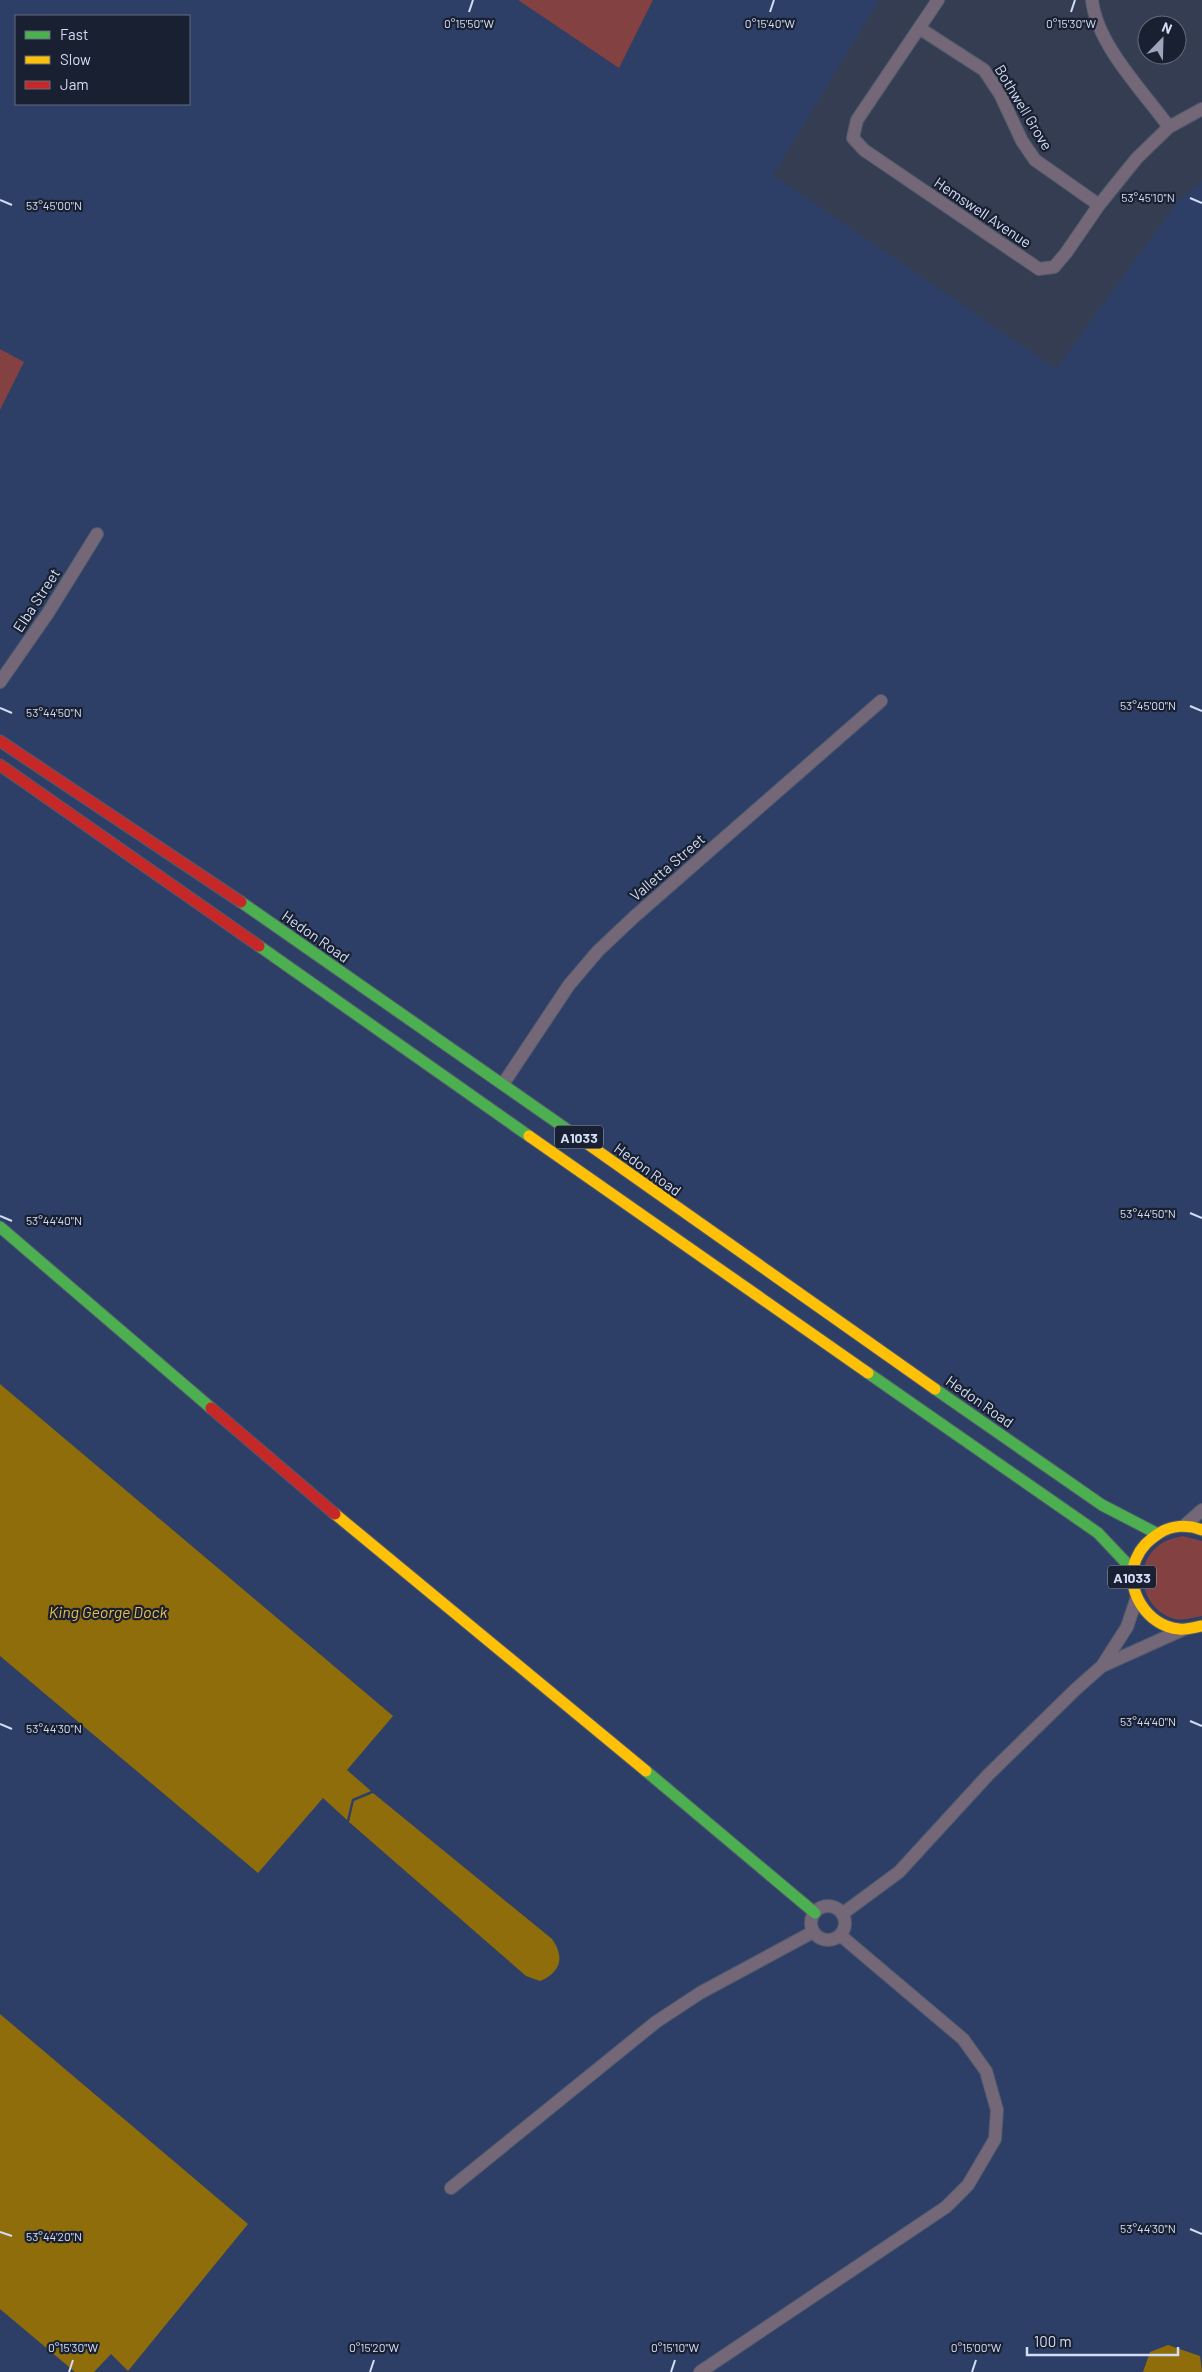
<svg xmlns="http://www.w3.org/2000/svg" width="1202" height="2372" font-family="Barlow,sans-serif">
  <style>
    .built { fill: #2d3f67; fill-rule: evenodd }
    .green { fill: #834241 }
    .water { fill: #8f6d0a }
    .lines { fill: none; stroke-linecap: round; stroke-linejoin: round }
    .street-casing { stroke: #535b6c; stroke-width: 14 }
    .fast-casing { stroke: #535b6c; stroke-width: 13 }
    .slow-casing { stroke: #535b6c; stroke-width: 13 }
    .jam-casing { stroke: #535b6c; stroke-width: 13 }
    .street { stroke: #736778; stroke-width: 12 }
    .fast { stroke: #4caf50; stroke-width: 11 }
    .slow { stroke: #ffc107; stroke-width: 11 }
    .jam { stroke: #c62828; stroke-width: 11 }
    .ticks { fill: none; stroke: #d2ddf5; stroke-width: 2 }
    .labels { text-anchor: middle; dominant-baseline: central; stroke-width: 4.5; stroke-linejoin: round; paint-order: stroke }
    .shield { fill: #192031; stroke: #9aa4ba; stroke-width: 1 }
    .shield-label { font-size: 14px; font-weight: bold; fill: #d2ddf5 }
    .street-label { font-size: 15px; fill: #d2ddf5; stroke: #192031 }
    .water-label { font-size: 16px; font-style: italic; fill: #eebd49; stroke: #192031 }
    .ticks-label { font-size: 12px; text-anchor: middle; fill: #d2ddf5; stroke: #192031; stroke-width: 4.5; stroke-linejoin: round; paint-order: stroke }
  </style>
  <rect width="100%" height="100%" fill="#343d51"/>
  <path class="built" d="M0,0H518L619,68L653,0H879L773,175L1056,369L1178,201L1202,181V2372H0ZM16,16H189V104H16Z"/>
  <path class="green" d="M518,0H653L619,68Z
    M0,349L24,362L0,410Z
    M1183,1536L1202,1541V1616C1194,1617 1183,1621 1175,1619C1143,1611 1131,1567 1158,1546C1165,1540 1174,1538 1183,1536Z"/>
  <path class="water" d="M0,1384L393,1716L347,1770L371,1791L352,1799L347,1820L323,1798L258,1873L0,1656Z
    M373,1793L552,1939C565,1957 561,1972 540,1981L526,1976L349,1822L354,1801Z
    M0,2014L248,2224L128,2371L111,2354L94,2372H75L0,2309Z
    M1168,2345L1200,2356L1202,2372H1143L1150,2352Z"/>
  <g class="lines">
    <g class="street-casing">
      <path id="street" d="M938,0L857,120L853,138L864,150L1039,269L1054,267L1066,253L1099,205L1137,158L1169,127L1202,109
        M1092,0C1097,45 1143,91 1169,127
        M919,28L984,70L1000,94L1022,141L1035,160L1099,205
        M0,682L48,613L97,534
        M503,1084L569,985L598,951L634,917L881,701
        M1184,1526L1202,1510
        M1102,1666L1182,1630
        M811 1923a17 17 0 1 1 34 0a17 17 0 1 1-34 0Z
        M842,1914L899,1872L988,1775L1076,1689L1102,1666L1127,1627L1136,1600
        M451,2188L656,2022L700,1993L813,1932
        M700,2372L946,2207L968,2185L995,2139L997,2110L986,2071L963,2039L840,1935"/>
    </g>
    <g class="fast-casing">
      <path id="fast" d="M241,902L585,1142
        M259,946L529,1136
        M0,1227L211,1408
        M868,1373L1098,1533L1132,1569
        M935,1389L1102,1505L1156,1533
        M646,1771L815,1913"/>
    </g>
    <g class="slow-casing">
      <path id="slow" d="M529,1136L868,1373
        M585,1142L935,1389
        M335,1514L646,1771
        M1202,1530C1188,1524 1171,1525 1158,1534C1148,1541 1141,1547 1136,1559C1123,1589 1148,1627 1179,1629C1186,1630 1195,1627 1202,1626"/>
    </g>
    <g class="jam-casing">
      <path id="jam" d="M0,741L241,902
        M0,765L259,946
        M211,1408L335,1514"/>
    </g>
    <use href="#street" class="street"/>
    <use href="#fast" class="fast"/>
    <use href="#slow" class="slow"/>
    <use href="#jam" class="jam"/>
  </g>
  <path class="ticks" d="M469,12L473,0M770,12L774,0M1071,12L1075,0M1190,198L1202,203M0,200L12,205M1190,706L1202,711M0,708L12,713M1190,1213L1202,1218M0,1216L12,1221M1190,1721L1202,1726M0,1724L12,1729M1190,2229L1202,2234M0,2232L12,2236M69,2372L73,2360M370,2372L374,2360M671,2372L675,2360M972,2372L976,2360"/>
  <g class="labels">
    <g class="shield">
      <rect x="555" y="1125.5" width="48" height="23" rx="4"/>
      <rect x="1108" y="1565.5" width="48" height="23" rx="4"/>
    </g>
    <g class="shield-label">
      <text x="579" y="1137">A1033</text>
      <text x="1132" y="1577">A1033</text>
    </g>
    <g class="street-label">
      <text transform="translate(1024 107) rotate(59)">Bothwell Grove</text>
      <text transform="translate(983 212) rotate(34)">Hemswell Avenue</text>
      <text transform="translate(36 600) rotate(-57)">Elba Street</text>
      <text transform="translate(667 867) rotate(-41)">Valletta Street</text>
      <text transform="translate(316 936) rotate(35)">Hedon Road</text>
      <text transform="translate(648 1169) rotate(36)">Hedon Road</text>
      <text transform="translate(980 1401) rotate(35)">Hedon Road</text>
    </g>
    <g class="water-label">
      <text x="108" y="1611">King George Dock</text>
    </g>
  </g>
  <g class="ticks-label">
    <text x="469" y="28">0°15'50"W</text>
    <text x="770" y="28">0°15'40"W</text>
    <text x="1071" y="28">0°15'30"W</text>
    <text x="1148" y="202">53°45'10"N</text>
    <text x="54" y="210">53°45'00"N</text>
    <text x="1148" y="710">53°45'00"N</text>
    <text x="54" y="717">53°44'50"N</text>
    <text x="1148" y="1218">53°44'50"N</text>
    <text x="54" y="1225">53°44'40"N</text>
    <text x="1148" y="1726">53°44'40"N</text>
    <text x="54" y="1733">53°44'30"N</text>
    <text x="1148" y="2233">53°44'30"N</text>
    <text x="54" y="2241">53°44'20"N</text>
    <text x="73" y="2352">0°15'30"W</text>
    <text x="374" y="2352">0°15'20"W</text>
    <text x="675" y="2352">0°15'10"W</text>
    <text x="976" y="2352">0°15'00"W</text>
  </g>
  <rect x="15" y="15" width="175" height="90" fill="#192031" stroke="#636c7f"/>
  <rect x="25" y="31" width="25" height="8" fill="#4caf50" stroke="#636c7f"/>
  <text x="60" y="40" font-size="15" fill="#d2ddf5">Fast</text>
  <rect x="25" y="56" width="25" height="8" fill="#ffc107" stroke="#636c7f"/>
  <text x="60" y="65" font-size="15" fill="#d2ddf5">Slow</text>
  <rect x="25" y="81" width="25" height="8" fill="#c62828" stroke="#636c7f"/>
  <text x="60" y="90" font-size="15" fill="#d2ddf5">Jam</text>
  <g transform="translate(1162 40) rotate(23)"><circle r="24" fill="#192031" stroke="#636c7f"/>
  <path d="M0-4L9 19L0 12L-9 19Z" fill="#9ba5bc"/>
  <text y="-8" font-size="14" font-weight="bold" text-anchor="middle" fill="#d2ddf5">N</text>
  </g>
  <path d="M1027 2347v8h151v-8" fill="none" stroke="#d2ddf5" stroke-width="2.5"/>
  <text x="1034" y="2347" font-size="15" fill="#d2ddf5" stroke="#192031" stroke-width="4" paint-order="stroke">100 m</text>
</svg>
